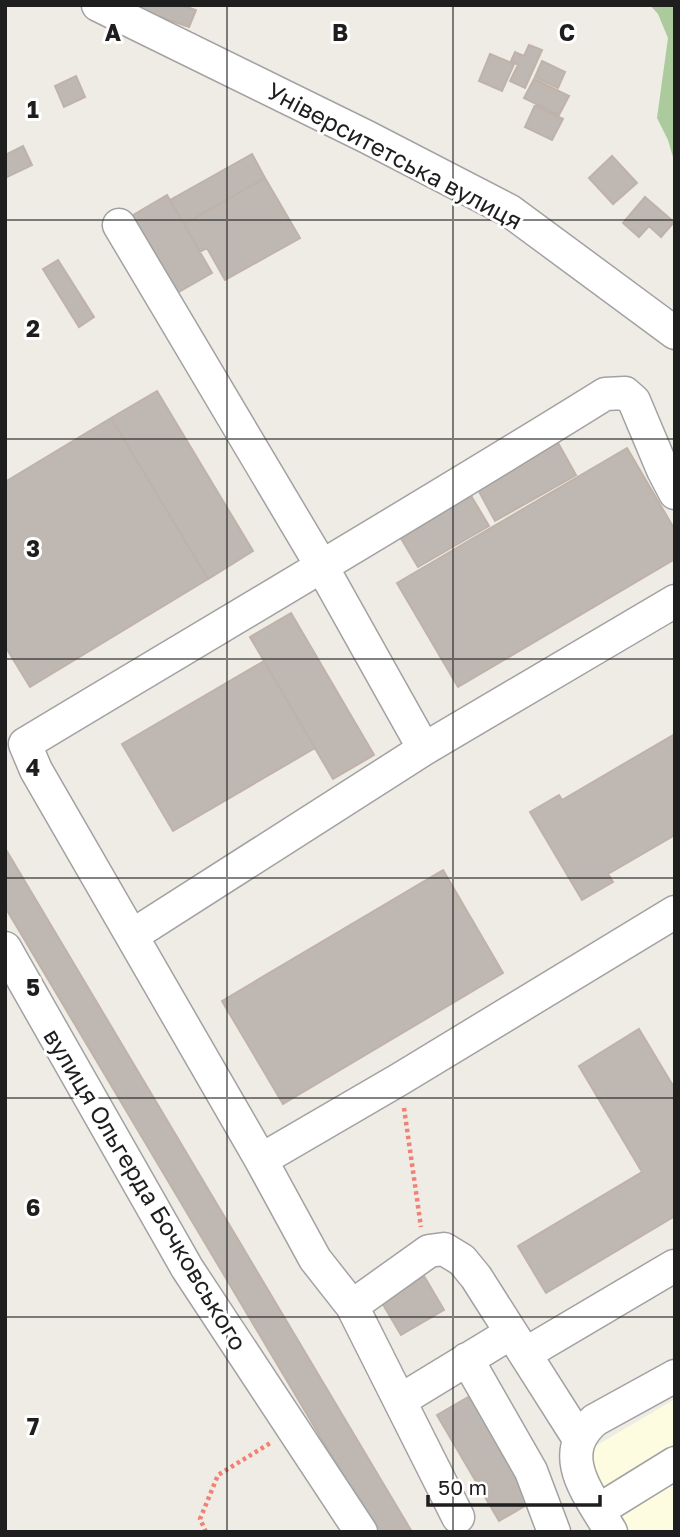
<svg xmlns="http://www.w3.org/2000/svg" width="680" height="1537" font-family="'Golos Text',sans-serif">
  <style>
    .education { fill: #fdfce0 }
    .forest { fill: #abcb9d }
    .building { fill: #bfb7b2; stroke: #bfb2a9; stroke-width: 2 }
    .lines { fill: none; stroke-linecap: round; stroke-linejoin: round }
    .minor-casing { stroke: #a2a2a2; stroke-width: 35 }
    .path { stroke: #f08175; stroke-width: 4.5; stroke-dasharray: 3.5 3.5; stroke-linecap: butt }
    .minor { stroke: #fff; stroke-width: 32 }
    .grid { fill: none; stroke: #1e1e1e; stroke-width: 2; stroke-opacity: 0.55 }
    .labels { text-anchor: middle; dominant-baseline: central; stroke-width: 6; stroke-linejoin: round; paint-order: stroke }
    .street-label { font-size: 24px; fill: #1e1e1e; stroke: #fff }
    .grid-label { font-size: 23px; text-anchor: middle; font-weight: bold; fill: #1e1e1e; stroke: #fff; stroke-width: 6; stroke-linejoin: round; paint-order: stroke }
  </style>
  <rect width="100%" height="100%" fill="#efebe5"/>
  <path class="education" d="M675,1399V1532H626L582,1454Z"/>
  <path class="forest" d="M650,5H675V164L668,140L657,118L668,38L658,14Z"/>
  <path class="building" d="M138,5H181L196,10L189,27L137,9Z
    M529,45L542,50L525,88L510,81L518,65L511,61L515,52L524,56Z
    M490,54L514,64L502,91L479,81Z
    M542,61L565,72L558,88L535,77Z
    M76,76L85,97L64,107L55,86Z
    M534,79L569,96L559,115L524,98Z
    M535,105L563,119L552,140L525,127Z
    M23,146L32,165L5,178V155Z
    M252,154L265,178L184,224L170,200Z
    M612,156L637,183L613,204L589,178Z
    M265,178L300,238L225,280L207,248L200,252L184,224Z
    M167,195L212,273L172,296L128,218Z
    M645,197L674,222L661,237L649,226L639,237L623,223Z
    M58,260L94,317L79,327L43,269Z
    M157,391L253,551L208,579L111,418Z
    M111,418L208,579L30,687L5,646V482Z
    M557,441L576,475L495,521L476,486Z
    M627,448L675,530V559L458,687L397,583Z
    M470,494L489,526L418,567L399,535Z
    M291,613L374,755L333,779L250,637Z
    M264,661L315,748L173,831L122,744Z
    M675,734V835L608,874L613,882L582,900L530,812L559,795L562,800Z
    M5,848L412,1532H377L5,907Z
    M443,870L503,973L283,1104L222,1001Z
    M639,1029L675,1089V1216L546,1293L518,1246L642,1172L579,1066Z
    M424,1276L444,1310L401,1335L381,1301Z
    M475,1393L537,1499L499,1521L437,1415Z"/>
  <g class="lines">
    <g class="minor-casing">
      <path id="minor" d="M98,5L367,137L510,211L675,333
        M119,225L321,565L424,749
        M133,935L424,749L675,601
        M5,948L187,1268L361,1532
        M261,1160L400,1079L675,912
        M352,1306L458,1517
        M525,1354L674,1266
        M467,1359L531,1471L554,1532
        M401,1400L511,1333
        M579,1439L476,1277L462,1260L444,1249L429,1251L352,1306L315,1259L261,1160L36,770L25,744C219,627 414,513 605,394L625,393L634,401L663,470L675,493
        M599,1510L675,1463
        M611,1532C590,1495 554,1455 595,1420L675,1376"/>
    </g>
    <path class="path" d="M404,1108L421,1227
      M206,1532L200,1519L218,1475L272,1442"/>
    <use href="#minor" class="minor"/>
  </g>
  <path class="grid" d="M227,5V1532M453,5V1532M5,220H675M5,439H675M5,659H675M5,878H675M5,1098H675M5,1317H675"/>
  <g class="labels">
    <g class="street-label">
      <text transform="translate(395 155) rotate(28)">Університетська вулиця</text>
      <text transform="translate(146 1189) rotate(59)">вулиця Ольгерда Бочковського</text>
    </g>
  </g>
  <g class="grid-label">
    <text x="113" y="41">A</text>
    <text x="340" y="41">B</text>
    <text x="567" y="41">C</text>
    <text x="33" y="118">1</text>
    <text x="33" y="337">2</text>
    <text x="33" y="557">3</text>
    <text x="33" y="776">4</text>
    <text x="33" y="996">5</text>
    <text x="33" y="1216">6</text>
    <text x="33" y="1435">7</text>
  </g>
  <rect width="680" height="1537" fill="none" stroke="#1e1e1e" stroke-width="14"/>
  <path d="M428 1495v10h172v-10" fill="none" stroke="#1e1e1e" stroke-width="3.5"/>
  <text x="438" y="1495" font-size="21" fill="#1e1e1e" stroke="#ffffff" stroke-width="5" paint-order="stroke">50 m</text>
</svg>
